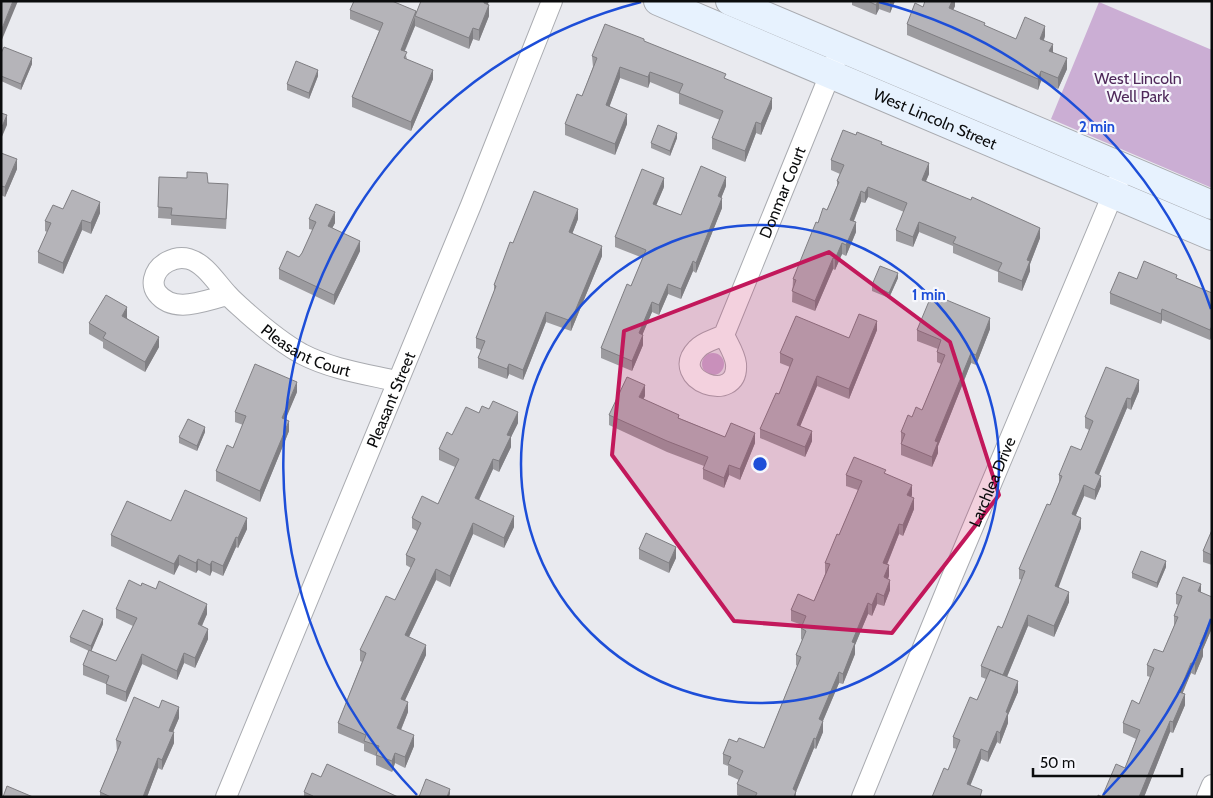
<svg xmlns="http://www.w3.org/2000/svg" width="1213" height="798" font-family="Cabin,sans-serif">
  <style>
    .green { fill: #cbaed4 }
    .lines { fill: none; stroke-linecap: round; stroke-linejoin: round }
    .street-casing { stroke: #a9abb0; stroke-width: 22 }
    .secondary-casing { stroke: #a9abb0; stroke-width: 30 }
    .street { stroke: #fff; stroke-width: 20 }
    .secondary { stroke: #e7f2fe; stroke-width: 28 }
    .wall { fill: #9c9b9f }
    .shaded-wall { fill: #7f7e82 }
    .building { fill: #b5b4b9; stroke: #7f7e82 }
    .marked { fill: #c2185b; fill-opacity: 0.2; stroke: #c2185b; stroke-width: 4; stroke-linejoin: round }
    .ring { fill: none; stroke: #1d4ed8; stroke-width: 2.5 }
    .labels { text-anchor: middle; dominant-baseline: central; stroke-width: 4.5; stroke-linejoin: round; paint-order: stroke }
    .park-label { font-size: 16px; fill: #4f295a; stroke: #f6f7fc }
    .street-label { font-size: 16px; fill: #0b0c0d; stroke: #f6f7fc }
    .centre { fill: #1d4ed8; stroke: #f6f7fc; stroke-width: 2.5 }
    .ring-label { font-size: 15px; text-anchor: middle; font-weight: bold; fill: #1d4ed8; stroke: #f6f7fc; stroke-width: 4.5; stroke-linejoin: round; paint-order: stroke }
  </style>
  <rect width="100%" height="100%" fill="#e9eaef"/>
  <path class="green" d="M1099,2L1212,50V188L1051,119Z
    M702 364a11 11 0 1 1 22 0a11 11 0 1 1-22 0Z"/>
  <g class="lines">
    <g class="street-casing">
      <g id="street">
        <path id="s1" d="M228,295C205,300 174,315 157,293C154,289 153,284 154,279C157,264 175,255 189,259C206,264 217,284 228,295C234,302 241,307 247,313C264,328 282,343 302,354C331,369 365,374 396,381"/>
        <path id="s2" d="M724,335C728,344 735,354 736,364C739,406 667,380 697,349C703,342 716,339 724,335L835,62"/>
        <path id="s3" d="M226,797L471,205L552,1"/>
        <path id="s4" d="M862,797L949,584L1118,182"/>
        <path d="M1207,797L1212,785"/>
      </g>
    </g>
    <g class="secondary-casing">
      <g id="secondary">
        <path id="s5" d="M658,1L1212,236"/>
        <path d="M730,1L1212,205"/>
      </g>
    </g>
    <use href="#street" class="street"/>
    <use href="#secondary" class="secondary"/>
  </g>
  <path class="wall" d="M489,1L488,4L489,16L479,41L473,39L469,49L415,26L405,51L407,59L433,79L411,131L352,107V97L379,31L350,19V10L416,11Z
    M852,1H895L890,13L879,9L876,15L852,5Z
    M955,1V6L953,10L985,26L1016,39L1045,36L1044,40L1053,52L1067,69L1058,89L1041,81L1038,90L907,35V24L923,7Z
    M644,42L726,79L772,108L761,135L756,133L745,162L712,149V138L720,120L679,104V94L650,82L648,88L620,78L609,107L627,124L615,155L565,135V124L582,96L593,67L592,56Z
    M1,53L32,64L21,90L1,81Z
    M318,76L309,99L287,90V84Z
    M856,135L882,144L929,174L926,181L1040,238L1030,264V271L1022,291L998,282V272L953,253V246L919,232L913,247L896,241V230L904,212L868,197L865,203L861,202L854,221L856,232L846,256L842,254L835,270L833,269L815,311L792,302L793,279L818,223L827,210L837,186V181L840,174L831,170V160Z
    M677,138L670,156L651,148V143Z
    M1,153L17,169L5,197L1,195Z
    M159,177L208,183L228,194L226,229L171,225V219L158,218Z
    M726,186L721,198L722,208L696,273L693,271L681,299L668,294L659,315L652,312L642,335L643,345L632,371L601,358V348L631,286L643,258L615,247V237L664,187L656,205L681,215Z
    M63,209L100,213L91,234L82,230L63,274L38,263V252L47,232L45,231V221Z
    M309,219L335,223L332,228L360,251L334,305L279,279V269L299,257L302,253L313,230L309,229Z
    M578,219L572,234L602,256L571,331L546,322L523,380L509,374L507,379L478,368V358L481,350L476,348V338L494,293V285L513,243Z
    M898,278L889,298L872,291V285Z
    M1177,278L1212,293V336L1210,340L1162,320L1161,324L1110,304V293L1137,279Z
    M127,318L159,347L145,372L103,348V342L89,334V323Z
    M990,329L976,365L971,363L938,446V453L932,467L901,455V432L912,417L922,410L941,364L937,362V352L938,349L917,341V330Z
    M877,330L849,399L817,386L800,426L812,441L805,457L760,438V429L779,394L790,367L780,363V353L849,338Z
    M1139,391L1131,410L1127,408L1099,475L1101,486L1095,500L1084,496L1076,515L1081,528L1058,587L1069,602L1054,637L1028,626L1007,677L1018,692L1008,715V723L1000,744L997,742L988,762L981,759L970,785L982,797L948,770L957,749L953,748V737L977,700L986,679L981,677V666L1002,628L1022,580L1019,579V569L1050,505L1059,483V475L1081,450L1089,430L1085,428V417Z
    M297,392L285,419L289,431L260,502L216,481V471L233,448L243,425L235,422V412Z
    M645,396L643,399L679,418L725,437L755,443L740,480L729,475L724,488L703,479V469L704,466L667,452L609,425V415Z
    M479,413L518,423L511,437V447L499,472L493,469L479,500L514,527L504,548L473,534L450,587L436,580L409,637L426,655L405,700L408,712L401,730L414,746L405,768L395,763L392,772L376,765V756L364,751V744L338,733V723L362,662L360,661V650L395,600L411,568L406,565V555L417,531L412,528V518L438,504L455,467L439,460V449L452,435Z
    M205,432L197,451L179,443V437Z
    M886,474L912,495L911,497L914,509L903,536L899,534L887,565L889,576L888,579L890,590L884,606L877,604L872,616L868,614L855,645V654L843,684L839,683L823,721V732L816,749L814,748L796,791V797H741L737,795V784L739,780L728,775V766L723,764V754L737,742L764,748L797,666L796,665V655L802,640L801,639V628L802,625L791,621V610L814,601L825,574V563L839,535L858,490L846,486V475Z
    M171,521L247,529L238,548L236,547L223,576L212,571L210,576L198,570L196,573L179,565L174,575L111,546V535Z
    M1212,530V565L1203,562V551Z
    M639,549L676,558L669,573L639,559Z
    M1166,567L1157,588L1132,578V573Z
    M141,586L207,614L202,626L208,639L195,668L184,663L177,680L142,664L126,702L106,694V684L83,675V665L89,651L70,642V637L103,624L91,651L116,661L133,626L116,618V609Z
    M1201,593L1212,597V628L1203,649V656L1195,675L1191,673L1182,693L1185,705L1173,733L1170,732L1144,797H1098H1102L1125,768L1136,739L1123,733V723L1139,704L1150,677L1147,676V665L1163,652L1174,626V616L1178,605L1176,604V594Z
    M179,718L173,732L174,743L162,770L158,768L147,797H100V792L117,751L116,740Z
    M321,777L398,797H304V792Z"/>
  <path class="shaded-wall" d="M13,1H18L1,42V31Z
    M484,1H489L484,14Z
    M878,1H879V9L876,15V5Z
    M890,1H895L890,13Z
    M952,1H955V6L949,19V8Z
    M489,5V16L479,41V30Z
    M415,17V26L401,59V50Z
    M1045,26V36L1040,49V39Z
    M473,28V39L469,49V38Z
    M1053,44V54L1049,51Z
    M32,58V64L21,90V84Z
    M1067,58V69L1058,89V78Z
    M620,67V78L606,116V105Z
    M318,70V76L309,99V93Z
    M433,70V79L411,131V122Z
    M1041,71V81L1038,90V79Z
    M650,72V82L648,88V77Z
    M772,98V108L761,135V124Z
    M627,114V124L615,155V144Z
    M7,115V125L1,139V129Z
    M756,122V133L745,162V151Z
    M677,133V138L670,156V151Z
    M17,159V169L5,197V187Z
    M929,163V174L922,190V180Z
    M726,177V186L718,206V196Z
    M664,178V187L653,213V204Z
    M868,187V197L865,203V193Z
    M861,191V202L850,230V220Z
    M722,198V208L696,273V263Z
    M100,202V213L91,234V223Z
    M578,209V219L569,242V232Z
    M335,212V223L328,236V226Z
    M82,220V230L63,274V263Z
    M856,222V232L846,256V245Z
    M919,222V232L913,247V237Z
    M1040,228V238L1030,264V271L1022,291V281L1027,260Z
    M360,241V251L334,305V295Z
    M842,243V254L835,270V259Z
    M602,246V256L571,331V321Z
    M833,258V269L815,311V301Z
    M693,261V271L681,299V289Z
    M898,273V278L889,298V293Z
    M668,284V294L659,315V305Z
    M652,302V312L639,343V333Z
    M127,307V318L122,326V316Z
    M1162,309V320L1161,324V314Z
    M546,312V322L523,380V370Z
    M990,318V329L976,365V355Z
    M877,321V330L849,399V389Z
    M1212,326V336L1210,340V330Z
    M643,335V345L632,371V361Z
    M159,337V347L145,372V362Z
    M971,353V363L938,446V453L932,467V457L935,441Z
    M509,364V374L507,379V369Z
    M817,376V386L797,434V425Z
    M1139,380V391L1131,410V399Z
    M297,382V392L282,428V418Z
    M645,385V396L639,408V397Z
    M1127,398V408L1095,484V473Z
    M518,412V423L511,437V447L499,472V461L507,435Z
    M289,421V431L260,502V491Z
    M205,427V432L197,451V446Z
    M812,431V441L805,457V447Z
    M755,433V443L740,480V469Z
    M493,459V469L475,508V498Z
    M729,465V475L724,488V478Z
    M1101,476V486L1095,500V490Z
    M912,485V495L907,506V495Z
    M1084,485V496L1072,524V514Z
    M914,498V509L903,536V525Z
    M514,516V527L504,548V538Z
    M247,518V529L238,548V538Z
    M1081,518V528L1055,597V586Z
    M473,523V534L450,587V576Z
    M899,524V534L883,574V563Z
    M236,537V547L223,576V566Z
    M676,547V558L669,573V563Z
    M179,555V565L174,575V564Z
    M198,559V570L196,573V563Z
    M212,561V571L210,576V565Z
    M1166,561V567L1157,588V583Z
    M889,565V576L884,588V577Z
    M436,569V580L405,645V635Z
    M890,580V590L884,606V596Z
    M1201,584V595L1198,591Z
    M1069,592V602L1054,637V626Z
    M877,593V604L872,616V605Z
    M868,603V614L855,645V654L843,684V674L852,642Z
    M207,604V614L198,634V624Z
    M1028,615V626L1003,686V675Z
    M1212,617V628L1203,649V656L1195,675V664L1200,644Z
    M103,619V624L91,652V646Z
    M208,629V639L195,668V658Z
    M426,645V655L401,709V699Z
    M184,653V663L177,680V671Z
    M142,654V664L126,702V692Z
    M1191,663V673L1179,702V692Z
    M839,672V683L819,730V719Z
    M1018,681V692L1008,715V723L1000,744V733L1006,712Z
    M1185,694V705L1173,733V722Z
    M408,702V712L397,739V728Z
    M179,707V718L169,741V731Z
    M823,721V732L816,749V739Z
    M1170,721V732L1144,797H1139Z
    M997,731V742L988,762V752Z
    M174,732V743L162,770V760Z
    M414,735V746L405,768V757Z
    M814,738V748L794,797L793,789Z
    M981,749V759L967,794V784Z
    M395,753V763L392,772V761Z
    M158,758V768L147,797H143Z
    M450,789V794L449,797H447Z"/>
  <path class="building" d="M1,1H13L1,31Z
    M354,1H392L416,11L401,50L407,52L404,58L433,70L411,122L352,97L383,23L350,10Z
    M421,1H484V3L489,5L479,30L473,28L469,38L415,16Z
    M868,1H878L876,5Z
    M925,1H952L949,8L985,23L984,25L1016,39L1025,17L1045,26L1040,39L1053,44L1049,51L1067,58L1058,78L1041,71L1038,79L907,24L915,3L923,7Z
    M605,24L644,39V41L726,74L724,78L772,98L761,124L756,122L745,151L712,138L723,111L679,93L683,84L650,72L648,77L620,67L606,105L627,114L615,144L565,124L577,94L582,96L597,58L592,56Z
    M4,47L32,58L21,84L1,76V53Z
    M296,61L318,70L309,93L287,84Z
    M1,113L7,115L1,129Z
    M658,125L677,133L670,151L651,143Z
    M843,130L856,135L857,132L882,142L881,144L929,163L922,180L971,200L972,197L1040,228L1027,260L1030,261L1022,281L998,271L1002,263L953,243L956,237L919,222L913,237L896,230L907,203L868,187L865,193L861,191L850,220L856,222L846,245L842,243L835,259L833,258L815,301L792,291L796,280L793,279L816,222L818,223L823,208L827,210L839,182L837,181L844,165L831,160Z
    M1,153L17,159L5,187L1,186Z
    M701,166L726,177L718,196L722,198L696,263L693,261L681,289L668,284L659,305L652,302L639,333L643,335L632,361L601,348L627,284L631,286L646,250L615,237L642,169L664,178L653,204L681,215Z
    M187,172L207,173L208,183L228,184L226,219L171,215L172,208L158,207L159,177L187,178Z
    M72,190L100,202L91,223L82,220L63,263L38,252L51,223L45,221L53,205L63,209Z
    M534,191L578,209L569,232L602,246L571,321L546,312L523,370L509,364L507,369L478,358L485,341L476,338L496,286L494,285L510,242L513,243Z
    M316,204L335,212L328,226L360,241L334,295L279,269L287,251L299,257L302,253L316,222L309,219Z
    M1144,261L1177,275L1176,278L1212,293V326L1210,330L1162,309L1161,314L1110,293L1119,272L1137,279Z
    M880,266L898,273L889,293L872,285Z
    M932,294L990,318L976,355L971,353L935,441L938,442L932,457L901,444L905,434L901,432L908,415L912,417L916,407L922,410L945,355L937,352L941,340L917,330Z
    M106,295L127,307L122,316L159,337L145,362L103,338L106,333L89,323Z
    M859,314L877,321L849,389L817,376L797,425L812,431L805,447L760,429L776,393L779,394L793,359L780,353L796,316L849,338Z
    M255,364L297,382L282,418L289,421L260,491L216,471L227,445L233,448L246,416L235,412Z
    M1106,367L1139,380L1131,399L1127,398L1095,473L1101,476L1095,490L1084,485L1072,514L1081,518L1055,586L1069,592L1054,626L1028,615L1003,675L981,666L998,626L1002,628L1025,571L1019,569L1047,504L1050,505L1062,476L1059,475L1071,446L1081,450L1093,421L1085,417Z
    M627,377L645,385L639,397L679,415L678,418L725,437L731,423L755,433L740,469L729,465L724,478L703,469L708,457L667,441L609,415Z
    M493,401L518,412L507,435L511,436L499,461L493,459L475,498L514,516L504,538L473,523L450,576L436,569L405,635L426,645L401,699L408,702L397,728L414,735L405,757L395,753L392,761L376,755L379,746L364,741L366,735L338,723L366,653L360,650L386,596L395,600L415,559L406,555L421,523L412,518L422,496L438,504L459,459L439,449L447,432L452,435L466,407L479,413L482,406L489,409Z
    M188,419L205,427L197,446L179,437Z
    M854,457L886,470L884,473L912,485L907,495L914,498L903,525L899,524L883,563L889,565L884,577L890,580L884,596L877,593L872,605L868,603L852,642L855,643L843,674L839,672L819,719L823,721L816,739L814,738L793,789L796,791L794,797H755L757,793L737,784L743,771L728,764L731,757L723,754L729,739L737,742L739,738L764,748L801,657L796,655L806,631L801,628L806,616L791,610L798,594L814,601L830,564L825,563L837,534L839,535L862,481L846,475Z
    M185,490L247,518L238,538L236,537L223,566L212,561L210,565L198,559L196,563L179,555L174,564L111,535L127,501L171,521Z
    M1212,530V555L1203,551Z
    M646,533L676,547L669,563L639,549Z
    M1141,551L1166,561L1157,583L1132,573Z
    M1183,577L1201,584L1198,591L1212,597V617L1200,644L1203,645L1195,664L1191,663L1179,692L1185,694L1173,722L1170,721L1139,797H1098V795L1102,797L1116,764L1125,768L1140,730L1123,723L1132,700L1139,704L1154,668L1147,665L1154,649L1163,652L1178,617L1174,616L1182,596L1176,594Z
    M129,580L141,586L142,583L156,589L159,581L207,604L198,624L208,629L195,658L184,653L177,671L142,654L126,692L106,684L109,676L83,665L89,650L116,661L137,618L116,609Z
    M83,610L103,619L91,646L70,637Z
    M990,670L1018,681L1006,712L1008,713L1000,733L997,731L988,752L981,749L967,784L982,790L980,797H932L944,768L948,770L960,740L953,737L970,697L977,700Z
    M134,697L159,708L162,700L179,707L169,731L174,732L162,760L158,758L143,797H111L100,792L121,742L116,740Z
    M327,764L398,797H312L313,796L304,792L312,773L321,777Z
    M426,779L450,789L447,797H419Z
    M7,786L33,797H3Z"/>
  <path class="marked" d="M829,252L950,342L999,495L892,633L734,621L612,455L624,331Z"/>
  <g class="ring">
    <circle cx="760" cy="464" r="239"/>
    <path d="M1211 619A477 477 0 0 1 1103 795M417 795A477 477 0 0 1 641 2M879 2A477 477 0 0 1 1211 309"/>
  </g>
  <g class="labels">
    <g class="park-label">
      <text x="1138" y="78">West Lincoln<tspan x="1138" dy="18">Well Park</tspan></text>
    </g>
    <g class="street-label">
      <text stroke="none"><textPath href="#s5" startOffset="301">West Lincoln Street</textPath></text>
      <text stroke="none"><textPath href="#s2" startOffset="305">Donmar Court</textPath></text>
      <text stroke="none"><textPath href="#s1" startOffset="286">Pleasant Court</textPath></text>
      <text stroke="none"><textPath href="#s3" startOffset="430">Pleasant Street</textPath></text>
      <text stroke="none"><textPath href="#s4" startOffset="341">Larchlea Drive</textPath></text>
    </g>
  </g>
  <circle cx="760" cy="464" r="8" class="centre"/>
  <g class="ring-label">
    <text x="1097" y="132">2 min</text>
    <text x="929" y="300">1 min</text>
  </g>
  <rect width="1213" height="798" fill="none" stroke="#0b0c0d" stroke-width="5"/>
  <path d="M1033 768v8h149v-8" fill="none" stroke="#0b0c0d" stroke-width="2.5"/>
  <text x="1040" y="768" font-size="15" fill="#0b0c0d" stroke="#f6f7fc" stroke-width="4" paint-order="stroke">50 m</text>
</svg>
